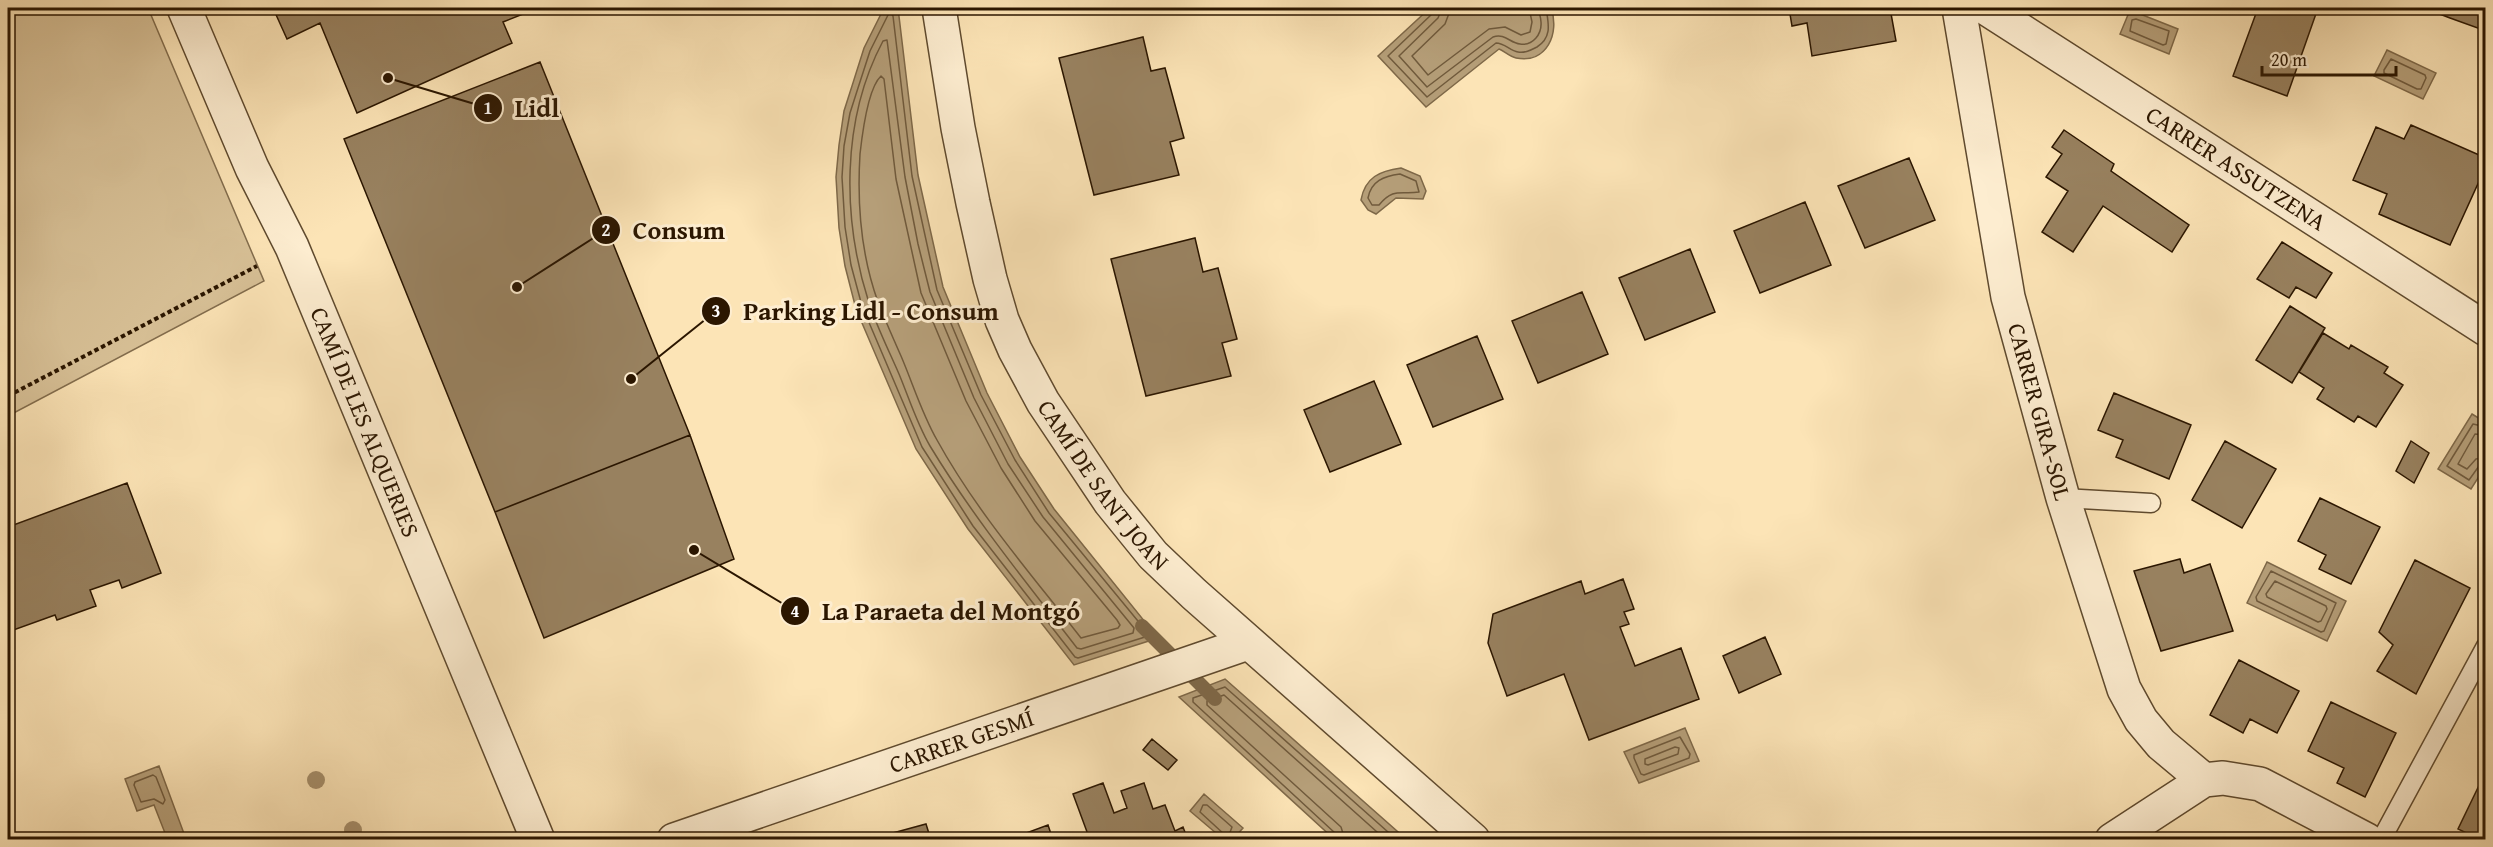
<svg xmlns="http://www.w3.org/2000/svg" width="2493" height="847" font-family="'Gentium Book Plus',serif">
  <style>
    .green { fill: #d8c197; stroke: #826c4c; stroke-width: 1.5 }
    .water { fill: #b59e78; stroke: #7e6848; stroke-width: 1.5 }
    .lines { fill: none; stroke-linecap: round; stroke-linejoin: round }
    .shore { stroke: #705a3c; stroke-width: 1.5 }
    .stream { stroke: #7e6848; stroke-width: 14 }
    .building { fill: #98815f; stroke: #2b1600; stroke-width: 1.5 }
    .lane-casing { stroke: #5f4a2e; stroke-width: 21 }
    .street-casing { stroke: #5f4a2e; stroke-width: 36 }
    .path { stroke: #2b1600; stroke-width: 4; stroke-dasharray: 4.5 3; stroke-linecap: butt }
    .lane { stroke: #fdedd0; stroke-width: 18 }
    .street { stroke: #fdedd0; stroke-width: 33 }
    .tree { fill: #a68f6b }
    .labels { text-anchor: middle; stroke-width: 6; stroke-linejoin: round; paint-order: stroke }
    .street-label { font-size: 24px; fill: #2b1600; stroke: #fdedd0 }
    .leader { fill: none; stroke: #2b1600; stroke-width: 2 }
    .callout-dot { fill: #2b1600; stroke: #fdedd0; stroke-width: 2 }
    .mark-label { font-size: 18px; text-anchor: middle; font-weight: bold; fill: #fff }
    .callout-label { font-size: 26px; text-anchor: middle; font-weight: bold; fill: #2b1600; stroke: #fdedd0; stroke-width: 6; stroke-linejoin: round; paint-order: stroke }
  </style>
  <rect width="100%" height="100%" fill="#fce4b6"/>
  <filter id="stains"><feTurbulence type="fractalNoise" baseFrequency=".00333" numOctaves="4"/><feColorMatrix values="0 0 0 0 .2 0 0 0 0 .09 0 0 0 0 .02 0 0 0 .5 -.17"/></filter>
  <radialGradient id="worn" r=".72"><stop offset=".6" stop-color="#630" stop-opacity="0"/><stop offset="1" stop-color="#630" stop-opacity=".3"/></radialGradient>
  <path class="green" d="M 8,8 L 148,8 L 264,281 L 8,416 Z"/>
  <path class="water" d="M 884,8 L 898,8 L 918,175 L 943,287 L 987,393 L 1020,457 L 1054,509 L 1158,638 L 1074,665 L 968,529 L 916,449 L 856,309 L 845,266 L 839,228 L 836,177 L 839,145 L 844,111 L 852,86 L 864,48 Z
    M 1430,8 L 1551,8 C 1560,33 1547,64 1516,58 C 1510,57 1504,51 1499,49 L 1426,107 L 1378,56 Z
    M 2130,10 L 2178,29 L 2169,54 L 2120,34 Z
    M 2387,50 L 2436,73 L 2423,99 L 2374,76 Z
    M 1401,168 L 1420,176 L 1426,191 L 1423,199 L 1396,198 L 1376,214 L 1368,210 L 1361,200 C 1365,177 1380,171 1401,168 Z
    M 2472,414 L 2485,422 L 2485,467 L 2471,489 L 2438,469 Z
    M 2267,562 L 2346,601 L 2327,641 L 2247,603 Z
    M 1225,679 L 1406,839 L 1334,839 L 1179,697 Z
    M 1685,728 L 1699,761 L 1639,783 L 1624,752 Z
    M 159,766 L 186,839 L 149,839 L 165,833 L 154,805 L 137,811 L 125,779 Z
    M 1204,794 L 1243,828 L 1233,839 L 1223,839 L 1190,811 Z"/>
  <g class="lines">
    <path class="shore" d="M 1434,8 L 1432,14 L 1388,56 L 1427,97 L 1496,43 C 1505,43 1510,51 1518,52 C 1526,53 1531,50 1537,47 C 1553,37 1548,22 1546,8
      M 1442,8 L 1438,18 L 1399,56 L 1427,87 L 1493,37 C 1505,33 1510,43 1520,44 C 1533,46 1542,34 1541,22 C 1541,17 1539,13 1538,8
      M 1451,8 L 1445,24 L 1412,56 L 1428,75 L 1489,29 L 1505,27 L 1521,35 L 1530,32 L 1532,22 L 1529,8
      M 891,13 L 893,16 L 912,176 L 937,290 L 981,395 L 1015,460 L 1049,513 L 1147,632 L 1145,637 L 1078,658 L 1075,657 L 973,526 L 922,447 L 862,306 L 851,265 L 845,227 L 842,177 L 844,146 L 850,113 L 858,88 L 870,51 L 888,15 Z
      M 2136,19 L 2169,31 L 2166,44 L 2163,45 L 2130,31 L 2132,20 Z
      M 887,40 L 905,177 L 918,244 L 930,292 L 974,398 L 1008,464 L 1043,517 L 1134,628 L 1133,633 L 1081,649 L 1077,648 C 1026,582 973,517 930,446 C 917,424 909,398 899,374 C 889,351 877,327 869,303 C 842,219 841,120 883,41 Z
      M 2391,59 L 2425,75 L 2426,78 L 2421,89 L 2417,89 L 2384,73 L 2384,70 Z
      M 881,76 L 884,79 L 896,179 L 921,293 L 966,401 L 1001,468 L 1035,521 L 1117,620 L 1120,625 L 1118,628 L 1081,638 C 1031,574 976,511 937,440 C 922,414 913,384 901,356 C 893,338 885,320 878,302 C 861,255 857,203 860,154 C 862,136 868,88 881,76 Z
      M 1400,174 L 1416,181 L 1419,192 C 1401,195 1394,187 1379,205 L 1372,205 L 1368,198 C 1371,181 1384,176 1400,174 Z
      M 2486,427 L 2473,424 L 2447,466 L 2469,480 L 2479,466 L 2486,464
      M 2486,435 L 2475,434 L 2458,464 L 2467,469 L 2476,459 L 2486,457
      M 2271,571 L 2336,603 L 2324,631 L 2321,632 L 2257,601 L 2256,597 Z
      M 2275,581 L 2326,606 L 2327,609 L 2321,621 L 2318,622 L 2267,597 L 2266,594 Z
      M 1680,737 L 1690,754 L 1689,758 L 1644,775 L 1641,774 L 1634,758 L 1634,755 Z
      M 1675,747 L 1679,748 L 1678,754 L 1648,765 L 1645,764 L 1645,759 Z
      M 153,775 L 156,777 L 165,800 L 163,804 L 154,799 L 141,802 L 134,785 L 135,782 Z
      M 1203,805 L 1207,805 L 1232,827 L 1229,835 L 1225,835 L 1200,812 Z
      M 1337,840 L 1335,833 L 1193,702 L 1193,698 L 1225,687 L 1397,840
      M 1345,840 L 1341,827 L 1207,705 L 1207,701 L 1224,695 L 1386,840"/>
    <path class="stream" d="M 1142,626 L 1215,699"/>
  </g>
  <path class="building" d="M 273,8 L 532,8 L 533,10 L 503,22 L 512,43 L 357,113 L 320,23 L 287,39 Z
    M 1789,8 L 1890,8 L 1896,41 L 1812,56 L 1807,23 L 1792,26 Z
    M 2258,8 L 2318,8 L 2287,96 L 2233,76 Z
    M 2424,8 L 2486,8 L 2486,31 L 2450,18 Z
    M 1143,37 L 1151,71 L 1165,68 L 1184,138 L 1170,142 L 1179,175 L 1094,195 L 1059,58 Z
    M 540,62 L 690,435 L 495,512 L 344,139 Z
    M 2411,125 L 2486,158 L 2486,166 L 2450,245 L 2379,214 L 2387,194 L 2353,180 L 2376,127 L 2404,139 Z
    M 2064,130 L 2114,164 L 2111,171 L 2189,225 L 2172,252 L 2103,206 L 2073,252 L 2042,232 L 2068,191 L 2046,177 L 2062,154 L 2052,147 Z
    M 1909,158 L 1935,220 L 1865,248 L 1838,186 Z
    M 1805,202 L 1831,265 L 1760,293 L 1734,231 Z
    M 1195,238 L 1203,272 L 1218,268 L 1237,339 L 1222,343 L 1231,376 L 1146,396 L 1111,259 Z
    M 2282,242 L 2332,273 L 2316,298 L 2296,287 L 2289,298 L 2257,279 Z
    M 1690,249 L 1715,312 L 1645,340 L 1619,278 Z
    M 1582,292 L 1608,354 L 1538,383 L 1512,321 Z
    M 2290,306 L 2325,328 L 2292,383 L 2256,360 Z
    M 2323,333 L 2349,349 L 2351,345 L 2388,367 L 2384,373 L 2403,385 L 2376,427 L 2358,416 L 2354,422 L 2317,399 L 2324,388 L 2299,372 Z
    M 1477,336 L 1503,399 L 1433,427 L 1407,365 Z
    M 1374,381 L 1401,444 L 1330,472 L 1304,410 Z
    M 2114,393 L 2191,425 L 2169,479 L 2116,457 L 2123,440 L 2098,430 Z
    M 690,435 L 734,559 L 544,638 L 495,512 Z
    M 2225,441 L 2276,469 L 2242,528 L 2192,500 Z
    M 2411,441 L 2429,453 L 2414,483 L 2396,471 Z
    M 127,483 L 161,573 L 122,588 L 119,580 L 90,590 L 96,606 L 57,620 L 55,615 L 8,632 L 8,527 Z
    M 2320,498 L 2380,527 L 2351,584 L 2319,569 L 2326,555 L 2298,541 Z
    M 2180,559 L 2184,573 L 2210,564 L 2233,631 L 2161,651 L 2134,571 Z
    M 2415,560 L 2470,588 L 2416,694 L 2377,671 L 2393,645 L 2379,632 Z
    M 1623,579 L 1634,609 L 1624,612 L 1629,624 L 1620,627 L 1635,666 L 1681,648 L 1699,699 L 1589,740 L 1564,674 L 1507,696 L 1488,643 L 1493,614 L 1581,581 L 1585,594 Z
    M 1765,637 L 1781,674 L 1739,693 L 1723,656 Z
    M 2239,660 L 2299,691 L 2277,733 L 2250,719 L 2243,733 L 2210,715 Z
    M 2331,702 L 2396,733 L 2365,797 L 2337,783 L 2344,768 L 2308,751 Z
    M 1152,739 L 1177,760 L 1168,770 L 1143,750 Z
    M 2486,771 L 2486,840 L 2481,840 L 2458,829 Z
    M 1103,783 L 1114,813 L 1127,808 L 1121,791 L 1144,783 L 1153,809 L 1165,805 L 1175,831 L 1183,827 L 1188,840 L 1090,840 L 1073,794 Z
    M 926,824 L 931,840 L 879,840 L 878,837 Z
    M 1048,825 L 1053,840 L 1007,840 Z"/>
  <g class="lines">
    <defs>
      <path id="lane" d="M 2063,498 L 2151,503
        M 2381,840 L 2486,646"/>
      <g id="street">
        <path id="s1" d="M 184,8 L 252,168 L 292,247 L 538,840"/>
        <path id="s2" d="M 939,8 L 958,128 L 973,203 L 990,279 L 1002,320 L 1015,350 L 1043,402 L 1110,502 L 1153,555 L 1194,594 L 1473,840"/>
        <path id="s3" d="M 1959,8 L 2008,297 L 2063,498 L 2124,689 L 2141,720 L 2161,744 L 2204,780"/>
        <path id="s4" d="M 1986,8 L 2486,329"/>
        <path id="s5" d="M 674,840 L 1248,643"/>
        <path d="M 2112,840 L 2204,780 L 2223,778 L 2260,784 L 2367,840"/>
      </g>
    </defs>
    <use href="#lane" class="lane-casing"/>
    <use href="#street" class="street-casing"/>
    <path class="path" d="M 8,396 L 257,266"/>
    <use href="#lane" class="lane"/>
    <use href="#street" class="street"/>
  </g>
  <g class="tree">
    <circle cx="316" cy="780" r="9"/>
    <circle cx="353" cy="830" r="9"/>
  </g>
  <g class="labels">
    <g class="street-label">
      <text dy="8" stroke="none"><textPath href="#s4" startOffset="297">CARRER ASSUTZENA</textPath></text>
      <text dy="8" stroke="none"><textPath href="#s3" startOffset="412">CARRER GIRA-SOL</textPath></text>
      <text dy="8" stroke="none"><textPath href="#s1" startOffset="452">CAMÍ DE LES ALQUERIES</textPath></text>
      <text dy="8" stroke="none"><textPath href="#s2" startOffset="513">CAMÍ DE SANT JOAN</textPath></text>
      <text dy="8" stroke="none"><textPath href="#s5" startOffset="304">CARRER GESMÍ</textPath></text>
    </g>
  </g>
  <path class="leader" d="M388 78L488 108M517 287L606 230M631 379L716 311M694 550L795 611"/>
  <g class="callout-dot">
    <circle cx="388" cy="78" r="6"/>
    <circle cx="517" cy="287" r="6"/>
    <circle cx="631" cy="379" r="6"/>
    <circle cx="694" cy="550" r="6"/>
    <circle cx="488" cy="108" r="15"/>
    <circle cx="606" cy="230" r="15"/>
    <circle cx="716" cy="311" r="15"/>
    <circle cx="795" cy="611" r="15"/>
  </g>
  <g class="mark-label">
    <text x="488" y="114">1</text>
    <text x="606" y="236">2</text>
    <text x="716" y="317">3</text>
    <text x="795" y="617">4</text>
  </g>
  <g class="callout-label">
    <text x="537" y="117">Lidl</text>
    <text x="679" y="239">Consum</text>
    <text x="871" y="320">Parking Lidl - Consum</text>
    <text x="951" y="620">La Paraeta del Montgó</text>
  </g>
  <rect width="2493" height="847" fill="none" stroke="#fce4b6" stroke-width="30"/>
  <rect x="9" y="9" width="2475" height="829" fill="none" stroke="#2b1600" stroke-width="3"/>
  <rect x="15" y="15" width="2463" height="817" fill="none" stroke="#2b1600" stroke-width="1.5"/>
  <path d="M2262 66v9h134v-9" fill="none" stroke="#2b1600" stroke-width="3"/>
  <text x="2271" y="66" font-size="18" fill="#2b1600" stroke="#fdedd0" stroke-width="4.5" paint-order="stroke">20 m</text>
  <rect width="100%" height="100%" filter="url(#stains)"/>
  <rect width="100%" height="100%" fill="url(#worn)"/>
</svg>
